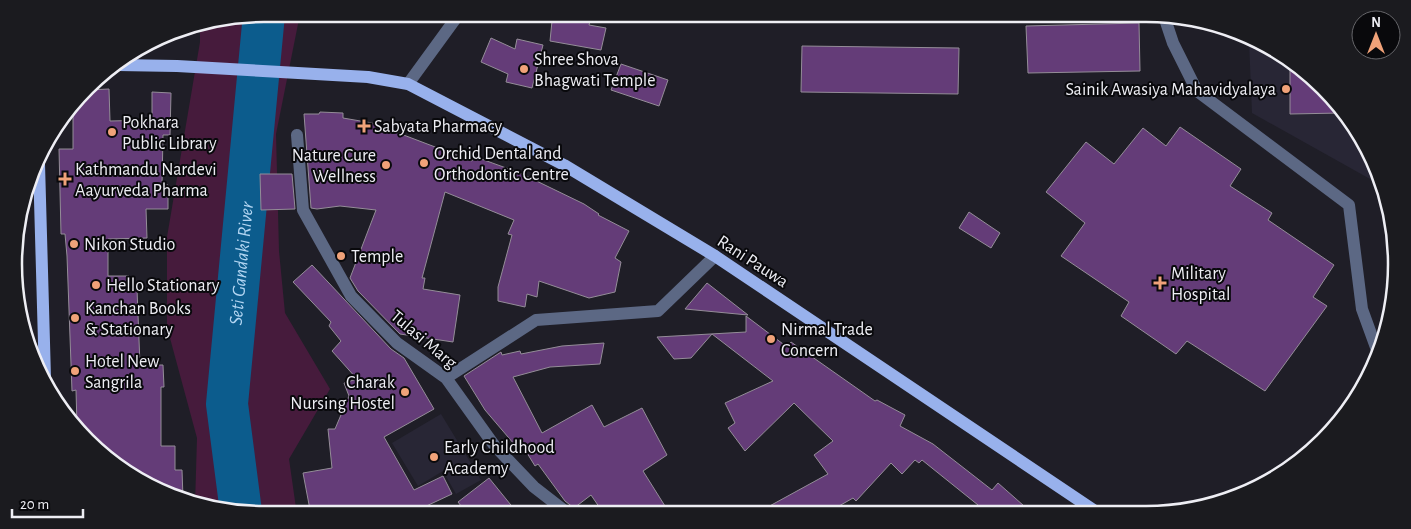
<svg xmlns="http://www.w3.org/2000/svg" width="1411" height="529" font-family="'Alegreya Sans',sans-serif">
  <style>
    .built { fill: #282635 }
    .green { fill: #461b3c }
    .lines { fill: none; stroke-linecap: round; stroke-linejoin: round }
    .river { stroke: #0c5c8d; stroke-width: 42 }
    .building { fill: #643c78; stroke: #948d98 }
    .service { stroke: #5c6884; stroke-width: 12 }
    .minor { stroke: #5c6884; stroke-width: 12 }
    .primary { stroke: #98b1ec; stroke-width: 12 }
    .poi-dot { fill: #f0a279; stroke: #09090c; stroke-width: 2 }
    .labels { text-anchor: middle; stroke-width: 4; stroke-linejoin: round; paint-order: stroke }
    .poi-label { font-size: 18px; fill: #eeeef4; stroke: #09090c; text-anchor: start }
    .street-label { font-size: 18px; fill: #eeeef4; stroke: #09090c }
    .water-label { font-size: 19px; font-style: italic; fill: #b2d5f2; stroke: #09090c }
    .rim { fill: none; stroke: #eeeef4; stroke-width: 2.5 }
  </style>
  <rect width="100%" height="100%" fill="#1f1e27"/>
  <path class="built" d="M 1249,41 L 1299,66 L 1364,139 L 1379,184 L 1252,113 Z
    M 441,414 L 481,480 L 456,494 L 443,471 L 418,486 L 392,443 Z"/>
  <path class="green" d="M 265,14 L 300,14 L 276,134 L 279,251 L 285,313 L 330,389 L 289,459 L 297,515 L 264,515 L 195,505 L 197,438 L 167,327 L 167,237 L 200,42 L 200,24 Z"/>
  <g class="lines">
    <path class="river" id="s1" d="M 241,512 L 227,404 L 264,14"/>
  </g>
  <path class="building" d="M 569,14 L 591,17 L 589,25 L 606,28 L 601,50 L 550,41 L 552,21 Z
    M 1139,23 L 1140,71 L 1028,73 L 1026,26 Z
    M 491,38 L 515,49 L 517,39 L 543,45 L 532,88 L 506,82 L 508,74 L 481,62 Z
    M 802,46 L 959,48 L 958,94 L 801,92 Z
    M 1290,61 L 1299,66 L 1341,113 L 1290,114 Z
    M 621,64 L 668,80 L 659,106 L 611,90 Z
    M 109,89 L 110,121 L 152,120 L 152,92 L 171,93 L 170,135 L 163,135 L 162,185 L 168,185 L 168,209 L 146,209 L 147,238 L 108,239 L 108,276 L 129,276 L 130,289 L 137,289 L 140,365 L 163,365 L 164,387 L 161,387 L 161,446 L 175,446 L 175,470 L 182,470 L 183,498 L 112,464 L 77,426 L 76,390 L 72,391 L 67,256 L 65,234 L 61,234 L 59,149 L 73,149 L 73,108 L 88,90 Z
    M 320,112 L 343,113 L 343,118 L 372,123 L 472,161 L 473,156 L 520,173 L 584,204 L 599,214 L 598,215 L 629,231 L 615,258 L 621,262 L 615,292 L 589,298 L 539,281 L 537,297 L 527,294 L 525,307 L 498,301 L 498,287 L 512,235 L 508,234 L 514,220 L 445,192 L 422,278 L 425,278 L 423,289 L 460,295 L 453,342 L 400,334 L 358,291 L 350,278 L 376,210 L 340,206 L 317,209 L 311,208 L 304,114 L 319,114 Z
    M 1180,127 L 1241,169 L 1230,186 L 1272,213 L 1268,220 L 1334,265 L 1313,297 L 1327,306 L 1265,391 L 1187,341 L 1176,354 L 1121,316 L 1129,302 L 1061,256 L 1085,223 L 1046,192 L 1086,142 L 1114,164 L 1143,128 L 1166,146 Z
    M 260,174 L 292,174 L 295,209 L 261,210 Z
    M 969,212 L 1000,233 L 991,248 L 959,228 Z
    M 312,265 L 391,349 L 404,358 L 434,409 L 384,437 L 414,490 L 443,476 L 452,494 L 407,515 L 311,515 L 303,473 L 332,468 L 328,429 L 335,429 L 349,396 L 344,383 L 357,379 L 332,351 L 341,341 L 329,326 L 331,322 L 293,282 Z
    M 707,283 L 748,315 L 685,309 Z
    M 746,316 L 787,347 L 791,342 L 875,401 L 877,400 L 905,415 L 900,426 L 933,444 L 992,490 L 998,483 L 1032,513 L 971,514 L 978,505 L 922,460 L 919,463 L 915,460 L 902,474 L 891,463 L 856,501 L 853,498 L 825,514 L 755,514 L 828,474 L 814,455 L 833,441 L 794,403 L 745,451 L 728,428 L 735,423 L 725,403 L 773,381 L 712,334 L 691,358 L 674,359 L 657,337 L 746,332 Z
    M 604,343 L 600,364 L 550,367 L 513,377 L 542,433 L 592,405 L 604,427 L 642,408 L 667,455 L 643,471 L 670,514 L 604,514 L 591,495 L 574,508 L 565,501 L 538,464 L 535,466 L 519,440 L 514,444 L 485,410 L 464,376 L 501,352 L 502,355 L 520,351 L 521,354 L 562,346 Z
    M 489,478 L 519,515 L 468,515 L 458,502 Z"/>
  <g class="lines">
    <path class="service" d="M 1164,16 L 1173,43 L 1197,91 L 1349,205 L 1362,309 L 1378,353
      M 408,84 L 459,14"/>
    <path class="minor" d="M 297,135 L 303,210 L 351,296 L 397,343 L 446,378 L 494,445 L 534,487 L 570,515
      M 446,378 L 536,320 L 658,311 L 715,256"/>
    <path class="primary" d="M 118,65 L 177,66 L 368,77 L 408,84 L 564,165 L 715,256 L 1098,513
      M 39,164 L 45,378"/>
  </g>
  <g class="poi-dot">
    <circle cx="524" cy="69" r="5"/>
    <circle cx="1286" cy="89" r="5"/>
    <path d="M361.5 118.5h5v5h5v5h-5v5h-5v-5h-5v-5h5z"/>
    <circle cx="112" cy="132" r="5"/>
    <circle cx="424" cy="163" r="5"/>
    <circle cx="386" cy="165" r="5"/>
    <path d="M62.5 171.5h5v5h5v5h-5v5h-5v-5h-5v-5h5z"/>
    <circle cx="74" cy="244" r="5"/>
    <circle cx="341" cy="256" r="5"/>
    <path d="M1157.5 275.5h5v5h5v5h-5v5h-5v-5h-5v-5h5z"/>
    <circle cx="96" cy="285" r="5"/>
    <circle cx="75" cy="318" r="5"/>
    <circle cx="771" cy="339" r="5"/>
    <circle cx="75" cy="371" r="5"/>
    <circle cx="405" cy="392" r="5"/>
    <circle cx="434" cy="457" r="5"/>
  </g>
  <g class="labels">
    <g class="poi-label">
      <text x="534" y="65">Shree Shova<tspan x="534" dy="21">Bhagwati Temple</tspan></text>
      <text x="1276" y="95" text-anchor="end">Sainik Awasiya Mahavidyalaya</text>
      <text x="122" y="128">Pokhara<tspan x="122" dy="21">Public Library</tspan></text>
      <text x="374" y="132">Sabyata Pharmacy</text>
      <text x="434" y="159">Orchid Dental and<tspan x="434" dy="21">Orthodontic Centre</tspan></text>
      <text x="376" y="161" text-anchor="end">Nature Cure<tspan x="376" dy="21">Wellness</tspan></text>
      <text x="75" y="175">Kathmandu Nardevi<tspan x="75" dy="21">Aayurveda Pharma</tspan></text>
      <text x="84" y="250">Nikon Studio</text>
      <text x="351" y="262">Temple</text>
      <text x="1171" y="279">Military<tspan x="1171" dy="21">Hospital</tspan></text>
      <text x="106" y="291">Hello Stationary</text>
      <text x="85" y="314">Kanchan Books<tspan x="85" dy="21">&amp; Stationary</tspan></text>
      <text x="781" y="335">Nirmal Trade<tspan x="781" dy="21">Concern</tspan></text>
      <text x="85" y="367">Hotel New<tspan x="85" dy="21">Sangrila</tspan></text>
      <text x="395" y="388" text-anchor="end">Charak<tspan x="395" dy="21">Nursing Hostel</tspan></text>
      <text x="444" y="453">Early Childhood<tspan x="444" dy="21">Academy</tspan></text>
    </g>
    <g class="street-label">
      <text transform="translate(753 261) rotate(33)" y="6">Rani Pauwa</text>
      <text transform="translate(424 339) rotate(40)" y="6">Tulasi Marg</text>
    </g>
    <g class="water-label">
      <text dy="7" stroke="none"><textPath href="#s1" startOffset="250">Seti Gandaki River</textPath></text>
    </g>
  </g>
  <path d="M0 0H1411V529H0ZM264 22H1146A242 242 0 0 1 1388 264V264A242 242 0 0 1 1146 506H264A242 242 0 0 1 22 264V264A242 242 0 0 1 264 22Z" fill="#1b1b1f" fill-rule="evenodd"/>
  <path class="rim" d="M264 22H1146A242 242 0 0 1 1388 264V264A242 242 0 0 1 1146 506H264A242 242 0 0 1 22 264V264A242 242 0 0 1 264 22Z"/>
  <g transform="translate(1376 35)"><circle r="24" fill="#09090c" stroke="#656569"/>
  <path d="M0-4L9 19L0 12L-9 19Z" fill="#f0a279"/>
  <text y="-8" font-size="14" font-weight="bold" text-anchor="middle" fill="#eeeef4">N</text>
  </g>
  <path d="M12 509v8h71v-8" fill="none" stroke="#eeeef4" stroke-width="2.5"/>
  <text x="20" y="509" font-size="15" fill="#eeeef4" stroke="#09090c" stroke-width="4" paint-order="stroke">20 m</text>
</svg>
